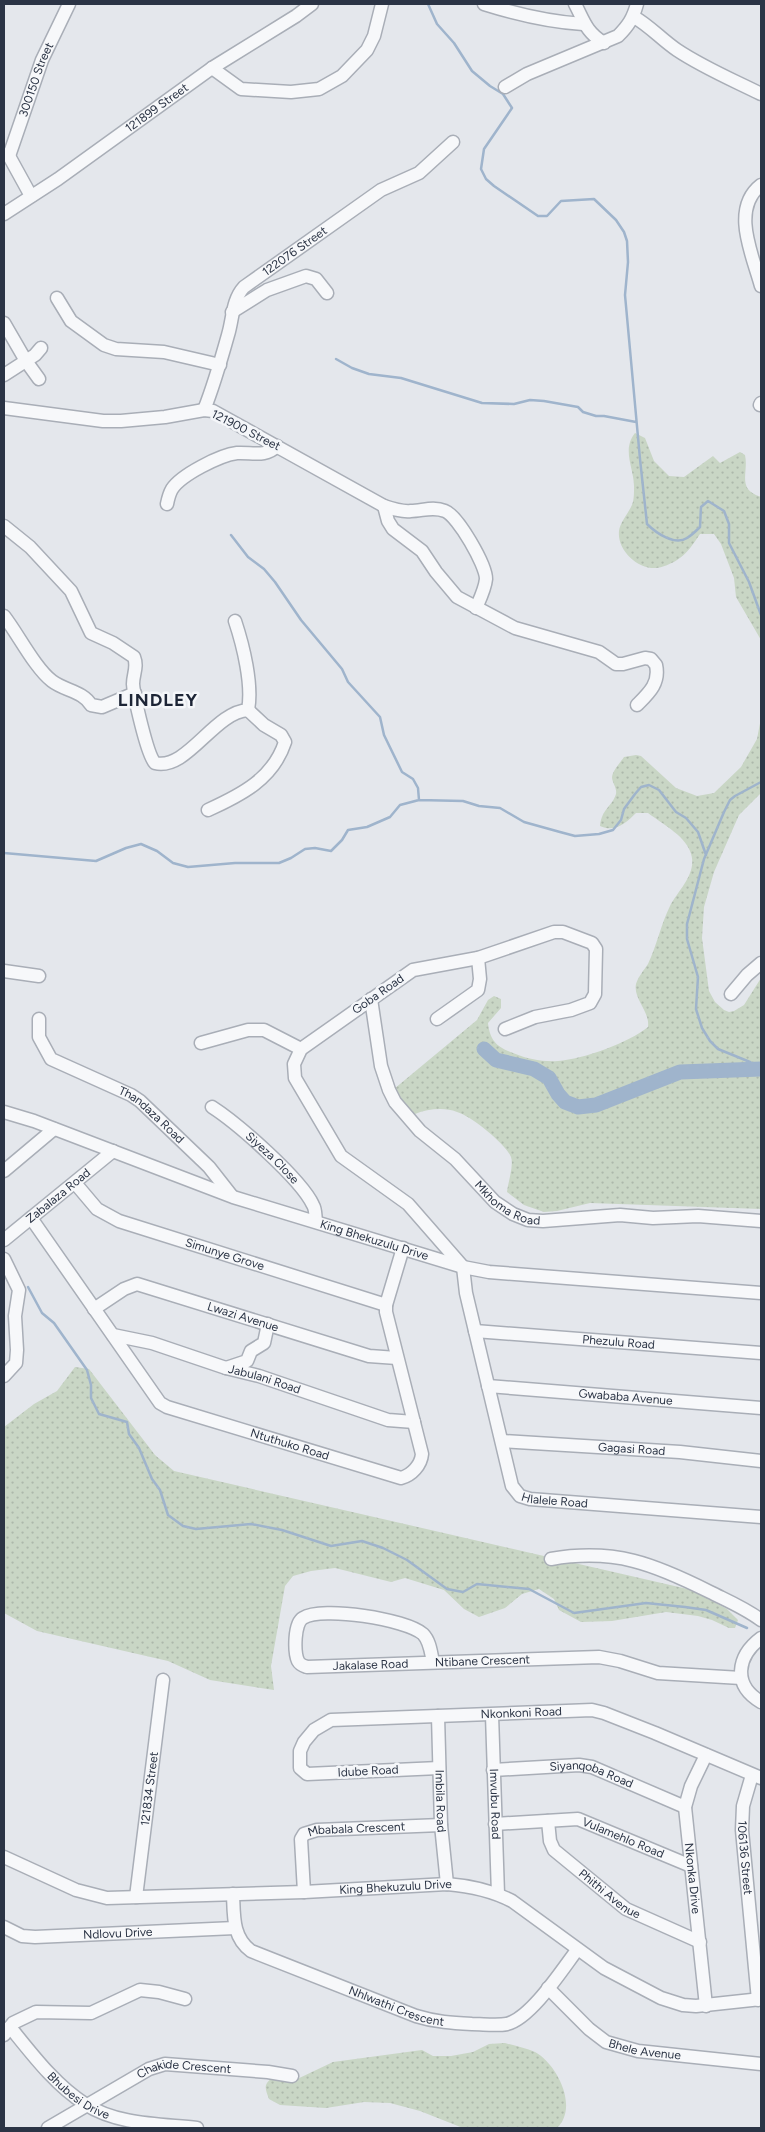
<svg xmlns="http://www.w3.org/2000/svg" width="765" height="2132" font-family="Figtree,sans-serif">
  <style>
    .green { fill: url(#green-dots) }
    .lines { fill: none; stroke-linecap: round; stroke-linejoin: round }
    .stream { stroke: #9fb4cc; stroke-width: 2.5 }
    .river { stroke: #9fb4cc; stroke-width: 15 }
    .minor-casing { stroke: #a9aeb7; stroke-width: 15 }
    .minor { stroke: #f7f8fa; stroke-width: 12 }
    .labels { text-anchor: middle; stroke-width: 5; stroke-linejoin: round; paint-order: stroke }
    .street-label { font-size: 12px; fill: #2b3445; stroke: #f4f6f9 }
    .district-label { font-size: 18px; font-weight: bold; letter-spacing: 1px; fill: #1d2536; stroke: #f4f6f9 }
  </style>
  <defs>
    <pattern id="green-dots" width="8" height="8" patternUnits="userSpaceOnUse" patternTransform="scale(1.25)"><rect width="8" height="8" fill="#c9d6c5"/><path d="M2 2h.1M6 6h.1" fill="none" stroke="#adb8ab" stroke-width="1.8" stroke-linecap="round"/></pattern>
  </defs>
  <rect width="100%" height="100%" fill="#e4e7ec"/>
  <path class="green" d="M 635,433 L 645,438 L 654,461 L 669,476 L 684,477 L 713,456 L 720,463 L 740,452 L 745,455 C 749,473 736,489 761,497 L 761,640 L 736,597 L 734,578 L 721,544 L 714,534 L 700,534 C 694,543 687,554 677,560 C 673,563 661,568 656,568 C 637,569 617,550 619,531 C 620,523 627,515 631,507 C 634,502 634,494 634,489 C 635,469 621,451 635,433 Z
    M 761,718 L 761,793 L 739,815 L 714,872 L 704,907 L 702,938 L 709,991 L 715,1002 L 724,1010 L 729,1012 L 734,1011 L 744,1005 L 761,978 L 761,1209 L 590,1203 L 557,1211 L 544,1212 L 524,1205 L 507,1192 C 508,1182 514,1166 511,1157 C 506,1144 471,1116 457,1112 C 444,1107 428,1109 415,1114 L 408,1112 L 394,1089 L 477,1020 L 488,1000 L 494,996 L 501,999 L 501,1008 L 488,1023 C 490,1041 497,1047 513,1053 C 527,1059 543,1062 558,1061 C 584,1059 628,1043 648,1027 C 650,1011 633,999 636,984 C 638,977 644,970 648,964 C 657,945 661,924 670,906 C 679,889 699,872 690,851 C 684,835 661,823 648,813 L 636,813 C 626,823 615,833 600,826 C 602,808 612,807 616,794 C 617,788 613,784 612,778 C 612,771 620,763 624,757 L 636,755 L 641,756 L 676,788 L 697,796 L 714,793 L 741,767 L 757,739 Z
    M 75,1367 L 89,1369 L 155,1455 L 174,1471 L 692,1590 L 727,1609 L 738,1620 L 735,1628 L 729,1628 L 712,1620 L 698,1616 L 666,1612 L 612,1621 L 581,1622 L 559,1610 L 554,1599 L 539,1589 L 522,1594 L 505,1608 L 479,1617 L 464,1609 L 444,1590 L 405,1578 L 391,1582 L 335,1568 L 311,1571 L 293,1576 L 285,1586 L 271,1666 L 274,1690 L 210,1680 L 168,1661 L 37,1631 L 4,1613 L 4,1427 L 34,1404 L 57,1391 Z
    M 505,2043 C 515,2046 526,2048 535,2052 C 557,2064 579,2107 557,2128 L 463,2128 L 420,2111 L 390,2103 L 364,2102 L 326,2108 L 280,2105 L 269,2099 C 265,2088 263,2085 273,2077 L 293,2081 L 333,2062 L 422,2050 L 433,2056 L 451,2056 L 473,2052 L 489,2044 Z"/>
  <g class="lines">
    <path class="stream" d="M 428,4 L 437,24 L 454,43 L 472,71 L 490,86 L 503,94 L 512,108 L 484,149 L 481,169 L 486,179 L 494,186 L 538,216 L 547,216 L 561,201 L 594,199 L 616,220 L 624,232 L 627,241 L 628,262 L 625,295 L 640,459 L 647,524 C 656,533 675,546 687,538 C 692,535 696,531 700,527 L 701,507 L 708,501 L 724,511 L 729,524 L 729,543 L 749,582 L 761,615
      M 336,359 L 352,368 L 369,374 L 401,378 L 482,403 L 514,404 L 530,400 L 544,401 L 578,407 L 583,412 L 596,416 L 604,416 L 636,422
      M 231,535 L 248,557 L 264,569 L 275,582 L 301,620 L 342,669 L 348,682 L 380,717 L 384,735 L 402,772 L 413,779 L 418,788 L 419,800
      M 4,853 L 96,861 L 126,848 L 141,844 L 157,851 L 173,863 L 188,867 L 235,863 L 279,863 L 291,858 L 305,849 L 315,848 L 331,851 L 342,840 L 348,830 L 367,827 L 390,817 L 400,805 L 419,800 L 463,801 L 479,806 L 500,808 L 524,822 L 560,832 L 575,836 L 599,834 L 613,830 L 621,820 L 624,809 L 635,794 L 641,787 L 649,785 L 659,790 L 676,812 L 686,818 L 698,832 L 706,855
      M 760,1070 L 750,1062 L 718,1049 L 710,1041 L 702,1028 L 696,1009 L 698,977 L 687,939 L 687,924 L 704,859 L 724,812 L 730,800 L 735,796 L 761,782
      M 28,1287 L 42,1313 L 54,1323 L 87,1370 L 91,1385 L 91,1398 L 99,1414 L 127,1422 L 129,1434 L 139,1448 L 152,1479 L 160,1490 L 168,1515 L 183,1526 L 196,1529 L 251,1524 L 282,1530 L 331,1546 L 362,1541 L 383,1548 L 407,1560 L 447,1589 L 463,1592 L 477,1584 L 529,1589 L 574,1613 L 646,1603 L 685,1607 L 706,1610 L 747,1628"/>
    <path class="river" d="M 484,1049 L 496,1060 L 534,1069 L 549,1078 L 558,1094 L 565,1102 L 578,1107 L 596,1105 L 680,1072 L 761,1069"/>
    <defs>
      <g id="minor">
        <path d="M 484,4 C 516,14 551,22 583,24"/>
        <path d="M 575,4 C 584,21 586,32 604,43"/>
        <path d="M 634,17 C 650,26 662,40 677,50 C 704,68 733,80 761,94"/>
        <path d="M 212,68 L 241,89 L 291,92 L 319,89 L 342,76 L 367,50 L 374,36 L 382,4"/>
        <path d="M 505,87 L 527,74 L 618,36 C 629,25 633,18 637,4"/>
        <path d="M 4,154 L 9,156 L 31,196"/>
        <path id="s1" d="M 9,156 L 42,60 L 69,4"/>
        <path d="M 761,185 C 730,209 753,256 761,286"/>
        <path id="s2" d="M 4,214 L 58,179 L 212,68 L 296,16 L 312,4"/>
        <path d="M 57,298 L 71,321 L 104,345 L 116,349 L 164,352 L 220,365"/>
        <path d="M 232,312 L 267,290 L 306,276 L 316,279 L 327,293"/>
        <path d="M 4,323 L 26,361 L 39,379"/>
        <path d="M 4,375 L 35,355 L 41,348"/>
        <path d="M 760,405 L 761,403"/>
        <path d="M 4,408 L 103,421 L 121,421 L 165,417 L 204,410 L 213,411 L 384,506 C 393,509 402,512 411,511 C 422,511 433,506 445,511 C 458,516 486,565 486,579 C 485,589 480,599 476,608"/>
        <path id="s3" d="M 204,410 C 214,385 221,360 228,335 C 233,319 232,300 244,287 L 381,190 L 419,173 L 453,142"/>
        <path d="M 167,504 C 168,499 169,494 172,489 C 181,475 220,455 237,453 C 252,452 265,458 277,446"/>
        <path d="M 384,506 L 388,521 L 393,529 L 422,551 L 436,572 L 457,597 L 515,628 L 599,652 L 616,664 L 623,664 L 645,658 L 651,659 L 656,665 C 660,683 649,693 637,705"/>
        <path d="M 4,526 L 30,547 L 71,591 L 91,633 L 113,643 L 134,657 C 138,667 133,674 133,684 C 134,696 147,755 155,763 C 187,771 214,712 248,710 C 253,685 243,645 235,621"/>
        <path d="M 4,616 C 18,634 35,668 52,681 C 65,691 83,691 91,705 L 102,707 L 135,693"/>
        <path d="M 208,810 C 241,795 273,779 285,742 L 281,735 L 264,725 L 248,710"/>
        <path d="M 4,971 L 39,976"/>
        <path d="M 731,994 L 747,975 L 761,963"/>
        <path id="s4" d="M 371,999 L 381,1066 L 389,1090 L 395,1102 L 420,1131 L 455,1159 L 495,1202 L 513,1214 L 528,1220 L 543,1221 L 620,1215 L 653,1218 L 698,1216 L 761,1221"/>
        <path id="s5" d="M 39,1019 L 39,1037 L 51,1059 L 131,1095 L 140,1101 L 209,1167 L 231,1195"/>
        <path d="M 437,1019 L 478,990 L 480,979 L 478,958"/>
        <path id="s6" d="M 505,1029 L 535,1017 L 571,1010 L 590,1003 L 595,994 L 596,949 L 592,943 L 563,932 L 554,932 L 478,958 L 413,970 L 301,1049 L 294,1064 L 295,1078 L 341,1156 L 408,1204 L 463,1267 L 466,1293 L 512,1486 L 520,1496 L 530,1499 L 761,1517"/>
        <path d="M 201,1043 L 248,1030 L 264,1030 L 301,1049"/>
        <path id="s7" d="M 212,1107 C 237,1123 301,1179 313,1205 C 316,1210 315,1216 316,1221"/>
        <path id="s8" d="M 4,1112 L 34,1121 L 233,1197 L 463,1267 L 489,1272 L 761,1293"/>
        <path d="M 4,1171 L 54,1129"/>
        <path id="s9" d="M 75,1183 L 97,1209 L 119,1221 L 386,1305"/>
        <path id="s10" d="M 31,1218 L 160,1403 L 167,1407 L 401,1478 C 412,1475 421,1465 422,1454 L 386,1312 L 386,1305 L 403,1248"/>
        <path id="s11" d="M 4,1240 L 113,1151"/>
        <path d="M 4,1259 L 19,1290 L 15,1316 L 17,1350 L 16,1363 L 4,1376"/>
        <path id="s12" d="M 94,1309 L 124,1289 L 137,1284 L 369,1356 L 397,1358"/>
        <path id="s13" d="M 475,1331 L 761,1353"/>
        <path id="s14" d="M 113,1335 L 152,1343 L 226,1368 L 259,1376 L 388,1420 L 414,1422"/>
        <path d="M 226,1368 L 247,1361 L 251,1351 L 264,1343 L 268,1324"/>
        <path id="s15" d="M 488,1386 L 761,1408"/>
        <path id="s16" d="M 502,1441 L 680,1452 L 761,1461"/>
        <path d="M 551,1559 C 615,1548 654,1564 710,1592 C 728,1601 745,1608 761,1620"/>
        <path d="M 761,1638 C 737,1656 732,1685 761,1702"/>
        <path id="s17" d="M 433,1662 C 431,1653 430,1641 423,1634 C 406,1619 322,1606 303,1618 C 294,1623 294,1652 298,1661 C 300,1665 304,1666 307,1667 L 599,1657 L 620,1661 L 658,1673 L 741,1678"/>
        <path id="s18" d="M 492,1715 L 498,1894"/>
        <path id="s19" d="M 438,1716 L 441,1825 L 447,1884"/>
        <path id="s20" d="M 706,1755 L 691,1786 L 685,1807 L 706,2006"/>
        <path id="s21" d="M 439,1768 L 307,1774 L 300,1768 L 300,1751 L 304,1742 L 314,1730 L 331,1720 L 592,1710 L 604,1713 L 655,1733 L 761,1778"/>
        <path id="s22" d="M 493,1770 L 579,1765 L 592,1767 L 685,1807"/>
        <path id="s23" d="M 752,1775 L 743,1806 L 742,1830 L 758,2000"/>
        <path id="s24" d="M 548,1821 L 550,1841 L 554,1850 L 626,1909 L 700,1942"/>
        <path id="s25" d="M 495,1824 L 578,1819 L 691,1866"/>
        <path id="s26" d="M 4,1857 L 76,1890 L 107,1898 L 304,1892 L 447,1884 C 471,1886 491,1890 512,1901 L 604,1968 L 661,1998 L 683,2005 L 696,2006 L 761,1999"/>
        <path id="s27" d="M 304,1892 L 301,1839 L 304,1834 L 317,1830 L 441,1825"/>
        <path id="s28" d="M 233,1894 C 234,1915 232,1937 251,1951 L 416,2016 C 435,2022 453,2023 472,2024 C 483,2024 496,2026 507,2024 C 531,2018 562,1970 577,1950"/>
        <path id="s29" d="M 136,1897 L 163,1680"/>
        <path id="s30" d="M 4,1927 L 22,1936 L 35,1937 L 235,1928"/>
        <path id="s31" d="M 548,1988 L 589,2029 L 606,2042 L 638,2051 L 761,2064"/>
        <path id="s32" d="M 10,2027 C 32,2054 55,2085 85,2104 C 117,2125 161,2124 197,2128"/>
        <path d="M 4,2035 L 13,2023 L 36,2012 L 91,2013 L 140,1990 L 159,1992 L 185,1999"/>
        <path id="s33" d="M 48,2128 L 149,2069 L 165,2064 L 268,2072 L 292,2076"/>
      </g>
    </defs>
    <use href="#minor" class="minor-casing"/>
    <use href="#minor" class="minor"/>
  </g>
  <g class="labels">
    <g class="street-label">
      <text dy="4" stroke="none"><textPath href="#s1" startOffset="81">300150 Street</textPath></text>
      <text dy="4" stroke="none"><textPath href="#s2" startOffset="186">121899 Street</textPath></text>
      <text dy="4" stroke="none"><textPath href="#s3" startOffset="192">122076 Street</textPath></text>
      <text transform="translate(246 430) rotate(27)" y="4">121900 Street</text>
      <text transform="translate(378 994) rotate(-35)" y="4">Goba Road</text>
      <text dy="4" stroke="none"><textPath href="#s5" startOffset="159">Thandaza Road</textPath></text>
      <text dy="4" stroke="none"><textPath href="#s7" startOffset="79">Siyeza Close</textPath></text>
      <text dy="4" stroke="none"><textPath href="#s11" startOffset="70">Zabalaza Road</textPath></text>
      <text dy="4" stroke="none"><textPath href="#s4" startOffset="260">Mkhoma Road</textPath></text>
      <text dy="4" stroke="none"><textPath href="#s8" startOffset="392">King Bhekuzulu Drive</textPath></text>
      <text dy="4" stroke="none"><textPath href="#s9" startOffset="170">Simunye Grove</textPath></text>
      <text dy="4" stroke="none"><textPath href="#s12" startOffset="161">Lwazi Avenue</textPath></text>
      <text dy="4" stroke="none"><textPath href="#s13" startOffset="144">Phezulu Road</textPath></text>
      <text dy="4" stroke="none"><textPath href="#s14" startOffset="158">Jabulani Road</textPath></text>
      <text dy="4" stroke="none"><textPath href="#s15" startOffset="138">Gwababa Avenue</textPath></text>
      <text dy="4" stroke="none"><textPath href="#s10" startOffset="362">Ntuthuko Road</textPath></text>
      <text dy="4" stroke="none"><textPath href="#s16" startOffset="130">Gagasi Road</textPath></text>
      <text dy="4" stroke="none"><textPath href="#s6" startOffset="1035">Hlalele Road</textPath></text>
      <text dy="4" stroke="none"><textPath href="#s17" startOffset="386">Ntibane Crescent</textPath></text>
      <text dy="4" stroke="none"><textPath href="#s17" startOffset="274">Jakalase Road</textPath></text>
      <text dy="4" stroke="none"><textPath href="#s21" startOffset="394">Nkonkoni Road</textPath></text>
      <text transform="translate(368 1771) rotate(-3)" y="4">Idube Road</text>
      <text dy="4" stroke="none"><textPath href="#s22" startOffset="100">Siyanqoba Road</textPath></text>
      <text dy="4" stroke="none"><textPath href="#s29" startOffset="109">121834 Street</textPath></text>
      <text dy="4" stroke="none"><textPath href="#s19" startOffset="85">Imbila Road</textPath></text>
      <text dy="4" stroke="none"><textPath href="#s18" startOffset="89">Imvubu Road</textPath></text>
      <text dy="4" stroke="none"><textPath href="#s27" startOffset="112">Mbabala Crescent</textPath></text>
      <text dy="4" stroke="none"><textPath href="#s25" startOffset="132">Vulamehlo Road</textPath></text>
      <text dy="4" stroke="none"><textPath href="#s23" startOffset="84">106136 Street</textPath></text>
      <text dy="4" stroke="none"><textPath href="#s20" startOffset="128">Nkonka Drive</textPath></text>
      <text dy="4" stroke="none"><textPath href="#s26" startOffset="400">King Bhekuzulu Drive</textPath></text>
      <text dy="4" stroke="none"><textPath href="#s24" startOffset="101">Phithi Avenue</textPath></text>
      <text dy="4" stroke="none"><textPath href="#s30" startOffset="116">Ndlovu Drive</textPath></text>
      <text dy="4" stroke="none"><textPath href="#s28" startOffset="218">Nhlwathi Crescent</textPath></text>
      <text dy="4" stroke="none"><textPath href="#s31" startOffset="119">Bhele Avenue</textPath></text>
      <text dy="4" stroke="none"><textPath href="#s33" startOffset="152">Chakide Crescent</textPath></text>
      <text dy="4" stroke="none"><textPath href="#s32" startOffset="98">Bhubesi Drive</textPath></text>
    </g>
    <g class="district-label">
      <text x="158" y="706">LINDLEY</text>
    </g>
  </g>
  <rect width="765" height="2132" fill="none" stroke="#2b3445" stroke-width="10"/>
</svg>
